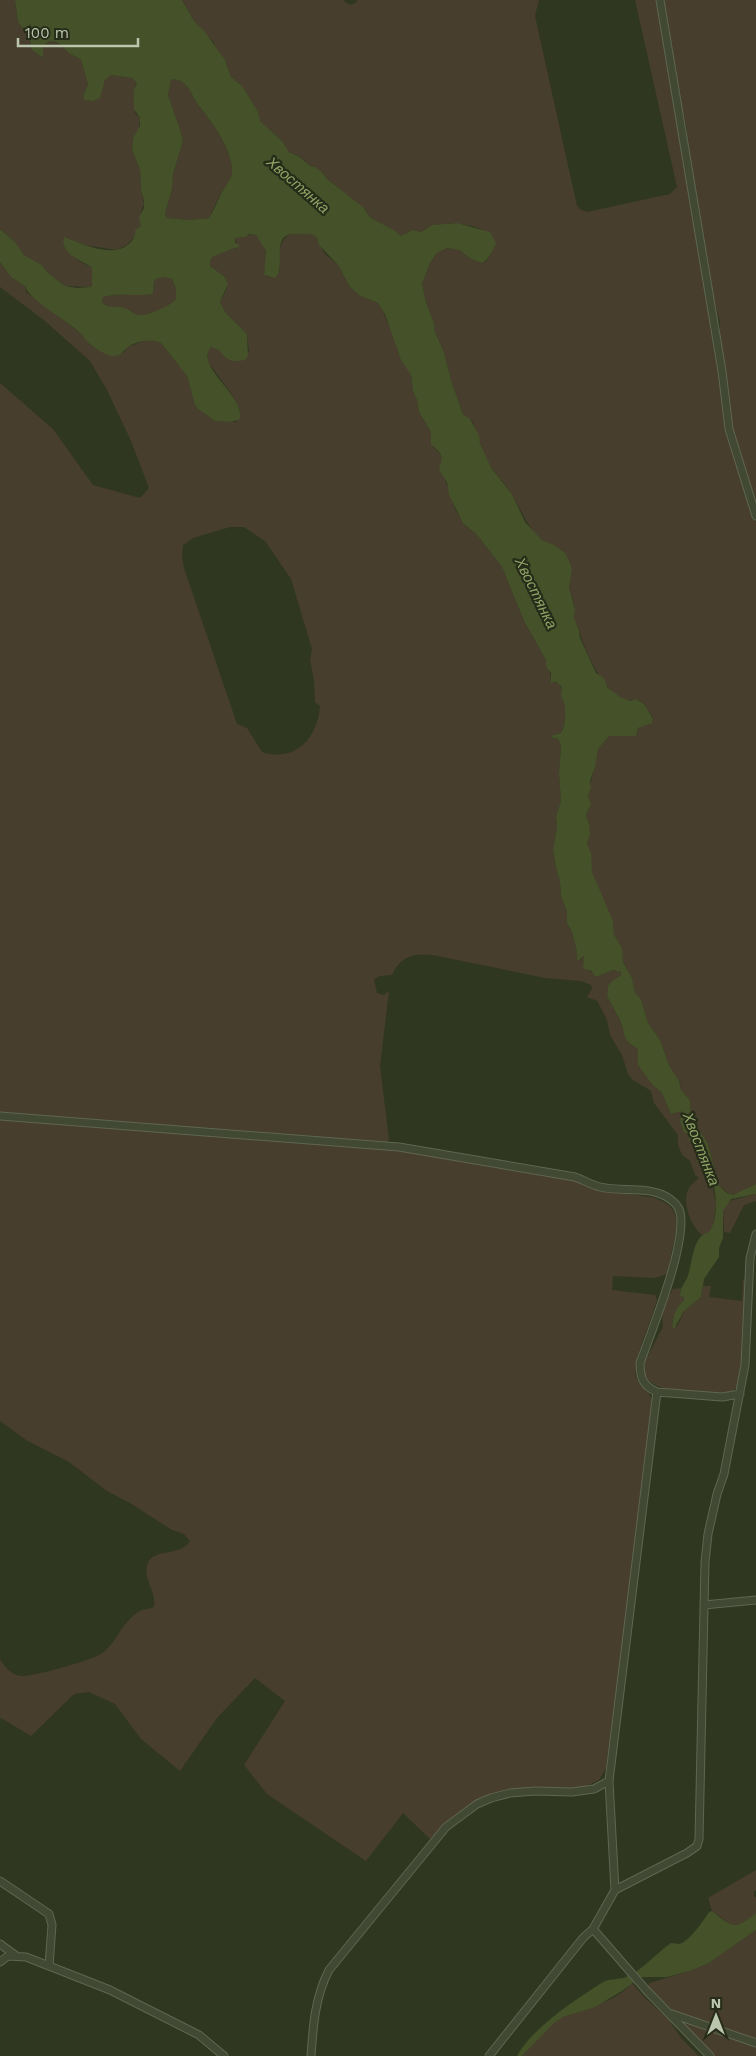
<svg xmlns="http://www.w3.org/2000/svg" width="756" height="2056" font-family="'Work Sans',sans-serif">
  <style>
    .green { fill: #473e2d; fill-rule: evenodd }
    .water { fill: #445129; fill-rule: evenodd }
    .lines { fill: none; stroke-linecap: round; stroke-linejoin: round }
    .minor-casing { stroke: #5f6651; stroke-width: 9 }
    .minor { stroke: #414834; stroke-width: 7 }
    .labels { text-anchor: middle; stroke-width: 4.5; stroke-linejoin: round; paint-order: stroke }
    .water-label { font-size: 15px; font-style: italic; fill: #90a466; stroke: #262c19 }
  </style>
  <rect width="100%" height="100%" fill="#303720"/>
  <path class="green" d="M 0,0 L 15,0 L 18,22 L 30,39 L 32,50 L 43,58 L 43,49 L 45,44 C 57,38 62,47 70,53 C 74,56 78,57 81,60 L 88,84 L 83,96 L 84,100 L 93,101 L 105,80 L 111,75 L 132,78 L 137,83 L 135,86 L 135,113 L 140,118 L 139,129 L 133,138 L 132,150 L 140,170 L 141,190 L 144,204 L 141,212 L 141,226 L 134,237 L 127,245 L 116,250 L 85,245 L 70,239 L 64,247 L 79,261 L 92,268 L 93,282 L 90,287 L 65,286 L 47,272 L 42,265 L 23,255 L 15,242 L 0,229 Z
    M 182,0 L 343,0 L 350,5 L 357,2 L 357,0 L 539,0 L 535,16 L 577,206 L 581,210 L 587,212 L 670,194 L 677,187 L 635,0 L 658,0 L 727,429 L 756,523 L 756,1184 L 742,1192 L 731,1195 L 719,1186 L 708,1144 L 691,1116 L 690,1100 L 681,1090 L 680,1083 L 669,1065 L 660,1040 L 648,1023 L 641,999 L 635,993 L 632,978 L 622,960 L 622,951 L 614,935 L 613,923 L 591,870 L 591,854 L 587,843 L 589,824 L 586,815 C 590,807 593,804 588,796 L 598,749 L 609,736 L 637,734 L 638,728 L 653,721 L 653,718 L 645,705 L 636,699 C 610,709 583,649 579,629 C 578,625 575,623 574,619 C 574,615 575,611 575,608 C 574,600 570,593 569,586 C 569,576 574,570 569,560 C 561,545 544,545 534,532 C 523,518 518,502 507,487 C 503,481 497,476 493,470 C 488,462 482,450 479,442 C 477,435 476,428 472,421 C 469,418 466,417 463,414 L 451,380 L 444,352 L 435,332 L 434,323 L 426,302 L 422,284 L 430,263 L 437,253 L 447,248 L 459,250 L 471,259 L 482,263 L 486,262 L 494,247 L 481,229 L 473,226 L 453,223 L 428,227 L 421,232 L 412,230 L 401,236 L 394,230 L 371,218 L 366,210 L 327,179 L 322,172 L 315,167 L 310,166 L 301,157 L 289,152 L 279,138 L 259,121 L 258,112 L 241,85 L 231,77 L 225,60 L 215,48 L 214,43 L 194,21 Z
    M 662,0 L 756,0 L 756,506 L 732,433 L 720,346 L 720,322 L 709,280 L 686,141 L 687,129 L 678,93 Z
    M 174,79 C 190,82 191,96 199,106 C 212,122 234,152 232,174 C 231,178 229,180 227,184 C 219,195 215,206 209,218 L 189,220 L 167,218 L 165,214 L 172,189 L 173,174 L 183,141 L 180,129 L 168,95 L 171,80 Z
    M 293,233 L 309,233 L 315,235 L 324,253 L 338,265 L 350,287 L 360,296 L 378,303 L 381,307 L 411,375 L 413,391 L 417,400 L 419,412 L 431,432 L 433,447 L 442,455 L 444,476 L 455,509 L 465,525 L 477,535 L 502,567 L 524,621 L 546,660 C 548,668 551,673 551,683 L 558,683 C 567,690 567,723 561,733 L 553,735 L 552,739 L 558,739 L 561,745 L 559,774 L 561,801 L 556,816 L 557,827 L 553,850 L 556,868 L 560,882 L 561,896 L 567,912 L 567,923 L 572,932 L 577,952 L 577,960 L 579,961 L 584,956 L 585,959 L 583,964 L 592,973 L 598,976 L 613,970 L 621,972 L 621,975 L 609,985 L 607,996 L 621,1022 L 625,1038 L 630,1044 L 638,1049 L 638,1065 L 662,1093 L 671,1114 L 682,1110 L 682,1129 L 689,1135 L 690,1140 L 701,1149 L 697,1162 L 711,1177 L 716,1205 L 713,1226 L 709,1232 L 702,1235 C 691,1226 682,1204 688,1190 C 690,1185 695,1182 699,1178 L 695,1175 L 690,1161 L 682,1155 L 678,1145 L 678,1135 L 654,1103 L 651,1091 L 633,1080 L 628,1074 L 622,1055 L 610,1035 L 607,1020 L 601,1008 L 597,1001 L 587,997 L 592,989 L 591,985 L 581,981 L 545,978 L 433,955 C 414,953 401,956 392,975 L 380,976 L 374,979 L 377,993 L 384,995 L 389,991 L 380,1066 L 389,1140 L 386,1144 L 400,1149 L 575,1180 L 598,1189 L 655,1198 L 668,1204 L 675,1213 L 677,1227 L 667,1274 L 655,1278 L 613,1276 L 612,1290 L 655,1295 L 657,1300 C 653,1318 632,1360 636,1376 C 638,1387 650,1390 653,1402 L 606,1768 L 599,1780 L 584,1787 L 570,1789 L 524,1788 L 475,1802 L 457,1814 L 430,1839 L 403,1813 L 366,1861 L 267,1794 L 244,1765 L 285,1701 L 255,1678 L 217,1718 L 180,1771 L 141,1739 L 115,1704 L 89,1692 L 74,1694 L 31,1736 L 1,1718 L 0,1719 L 0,1659 C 4,1667 11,1674 20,1676 C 28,1678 93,1660 101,1654 C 117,1643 122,1621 140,1611 C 144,1609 149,1609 154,1607 C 157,1591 140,1576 149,1561 C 156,1549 181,1556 190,1541 L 184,1534 L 172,1530 L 130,1503 L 107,1491 L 69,1462 L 26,1440 L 0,1421 L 0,383 L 53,429 L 93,485 L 140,498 L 149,488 L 131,441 L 107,390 L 90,361 L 45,321 L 0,287 L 0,262 L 11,277 L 25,286 L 26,292 L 31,296 L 78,331 L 92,346 L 107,354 L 112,356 L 124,352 L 128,347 L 146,340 L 156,340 L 161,343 L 187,376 L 195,405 L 198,409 L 215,421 L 236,422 L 240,411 L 233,396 L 208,362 L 208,350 L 211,347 L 216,348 L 231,361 L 249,352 L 247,334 L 226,313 L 220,302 L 227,288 L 224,276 L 210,266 L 211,258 C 215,255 233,248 237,248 L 235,238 L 254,234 C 268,245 267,257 264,273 L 266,276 L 270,277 L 280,270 C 278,257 278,238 293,233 ZM 230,527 L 244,527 L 265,541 L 291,579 L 312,649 L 310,660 L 314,680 L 315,702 L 320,706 C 318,737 296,763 262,752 L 247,728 L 237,724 L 184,568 L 182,556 L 183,545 L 193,538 Z
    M 163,277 L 172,279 L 176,289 L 176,299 C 170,308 150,316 139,315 C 133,314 130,310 125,309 C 116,307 108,309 102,302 L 103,297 C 120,292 136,297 153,294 L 154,280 Z
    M 756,1194 L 756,1201 L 744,1205 L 730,1233 L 724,1232 L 723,1210 L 729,1201 Z
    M 747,1279 L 747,1321 L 740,1383 C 737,1387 734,1391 729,1393 C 721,1395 710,1392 702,1392 C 684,1391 638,1392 644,1363 L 663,1327 L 662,1308 L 673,1289 L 681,1288 L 680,1293 L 684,1297 L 684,1301 L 677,1308 L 672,1322 L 677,1327 L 684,1311 L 701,1297 L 703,1286 L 711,1286 L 709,1297 L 742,1301 L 743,1280 Z
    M 756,1870 L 756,1890 L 754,1892 L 754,1896 L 756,1898 L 756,1913 L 747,1921 L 740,1925 L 730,1924 L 712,1911 L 708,1898 Z
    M 756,1930 L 756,2043 L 669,2012 L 648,1987 L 649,1983 L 690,1971 L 709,1963 Z
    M 632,1983 L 645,1998 L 668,2019 L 682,2039 L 699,2056 L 522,2056 C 532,2046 546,2027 557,2020 C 581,2006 613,2006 632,1983 Z
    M 675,2018 L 756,2046 L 756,2056 L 709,2056 Z"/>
  <path class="water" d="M 15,0 L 182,0 L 194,21 L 205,32 L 225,60 L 231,77 L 241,85 L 246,92 L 258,112 L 260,121 L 282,141 L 289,152 L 300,157 L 310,166 L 315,167 L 322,172 L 327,179 L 363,207 L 371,218 L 394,230 L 401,236 L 412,230 L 421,232 L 432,225 L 457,223 L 490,232 L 496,243 C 493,250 489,260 482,263 L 471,259 L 459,250 L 447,248 L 437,253 L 430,263 L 422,284 L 426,302 L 434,323 L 435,332 L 444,352 L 451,380 L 463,414 L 470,419 L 479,435 L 480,444 L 492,469 L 512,494 L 525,522 L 542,540 L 554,545 L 565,553 L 569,560 L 572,569 L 569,587 L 575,609 L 574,618 L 579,630 L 580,638 L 596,673 L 604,678 L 607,687 L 620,697 L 630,701 L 636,699 L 645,705 L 653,719 L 652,723 L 638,728 L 636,736 L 609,736 L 598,749 L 595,767 L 590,781 L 591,788 L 588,795 L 591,804 L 586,815 L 589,824 L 590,835 L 587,843 L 591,853 L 592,872 L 613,921 L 614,935 L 622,948 L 623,962 L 632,978 L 635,993 L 641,999 L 648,1023 L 660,1040 L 669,1065 L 679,1081 L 681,1090 L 690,1100 L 691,1116 L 708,1144 L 719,1186 L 727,1193 L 733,1195 L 756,1184 L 756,1194 L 731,1199 L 723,1211 L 723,1238 L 719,1248 L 719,1257 L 704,1279 L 701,1297 L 684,1311 L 674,1329 L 673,1329 C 671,1320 676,1305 684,1301 L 684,1297 L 680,1296 C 680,1288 684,1284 687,1278 C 693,1264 692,1235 709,1232 C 719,1220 717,1188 710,1175 C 707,1169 698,1167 697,1160 C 696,1156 699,1153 700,1149 C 698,1146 694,1145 691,1142 C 687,1138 690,1134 683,1131 L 680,1120 L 682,1111 L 671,1114 L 662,1093 L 652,1084 L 638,1065 L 638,1049 L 630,1044 L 625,1038 L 621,1022 L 607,996 L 608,986 L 611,982 L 621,975 L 621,972 L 613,970 L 596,977 L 590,970 L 583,969 L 584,956 L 578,961 L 577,960 L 577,952 L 572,932 L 567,923 L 567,912 L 561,896 L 560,882 L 556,868 L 553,850 L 557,827 L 556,816 L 561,801 L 559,774 L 561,745 L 558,739 L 551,738 L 553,735 L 561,733 C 566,725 567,703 561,696 L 562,687 L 556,682 L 551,683 L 551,673 L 546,667 L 546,660 L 524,621 L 502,567 L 477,535 L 463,523 L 449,495 L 447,482 L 439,470 C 443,453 444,457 431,444 L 431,432 L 419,412 L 417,400 L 413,391 L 411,375 L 401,360 L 385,314 L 378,303 L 360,296 L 350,287 L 338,265 L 319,245 L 317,238 C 311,232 307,234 299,234 C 267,231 288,266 275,278 L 264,275 L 266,251 L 256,235 L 250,234 L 245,237 L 235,238 L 235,243 L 239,245 L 239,247 C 235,248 215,255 211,258 L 210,266 L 224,276 L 228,284 L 220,302 L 226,313 L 247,334 L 248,356 L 245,360 C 220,365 228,351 211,347 C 194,367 245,395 240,419 L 231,422 L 215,421 L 198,409 L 195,405 L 187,376 L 161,343 C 152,338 137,341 128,347 C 123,351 120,357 112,356 C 106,355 96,349 91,345 C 86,341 82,335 78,331 C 66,320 29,300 25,286 L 11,277 L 0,262 L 0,229 L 15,242 L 24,255 L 42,265 L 47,272 L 65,286 L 77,288 L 90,287 L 92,285 L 92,268 C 82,260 59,254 64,237 C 82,243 111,259 129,244 C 133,240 136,236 135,230 L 141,226 L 139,217 L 144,208 L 144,201 L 141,190 L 140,170 L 132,150 L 133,138 L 140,126 L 140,118 L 134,109 L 134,90 L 137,83 L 132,78 L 111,75 L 105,80 L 100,98 L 93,101 L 84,100 L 83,96 L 88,84 L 81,60 C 78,57 74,56 70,54 C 62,47 57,37 45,44 L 43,49 L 43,58 L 32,50 L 30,39 L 18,22 ZM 174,79 C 190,82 191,96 199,106 C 212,122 234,152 232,174 C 231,178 229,180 227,184 C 219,195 216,207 209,218 L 189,220 L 167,218 L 165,214 L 172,189 L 173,174 L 183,141 L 180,129 L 168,95 L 171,80 ZM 163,277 L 172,279 L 176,289 L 176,299 C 171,306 147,316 139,315 C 133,314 130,310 125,308 C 116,305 109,310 102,302 L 103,297 C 120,292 135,297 153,294 L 154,280 Z
    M 712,1911 C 733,1928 735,1930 756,1913 L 756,1930 L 709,1963 L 690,1971 L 667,1977 L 641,1977 L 622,1991 L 595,2007 L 563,2017 L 554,2023 L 522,2056 L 517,2056 C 533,2027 575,2000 603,1982 C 611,1978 619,1980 626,1977 C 639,1973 659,1951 671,1943 C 674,1943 676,1944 679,1944 C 689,1942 704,1920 709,1912 Z"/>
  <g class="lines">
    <defs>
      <path id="minor" d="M 660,0 L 722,371 L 729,429 L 756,516
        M 0,1116 L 399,1147 L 575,1177 C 583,1180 592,1185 600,1187 C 620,1192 646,1186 665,1196 C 671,1199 678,1205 680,1212 C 687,1244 652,1330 640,1363 C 640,1378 643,1386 657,1392 L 609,1781 L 615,1890 L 593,1929 L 583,1938 L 489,2056
        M 657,1392 L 722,1397 L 740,1394
        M 704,1605 L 756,1600
        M 0,1881 L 49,1914 L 52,1925 L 49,1966
        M 615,1890 L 687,1853 L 697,1846 L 699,1839 L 705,1562 L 708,1534 L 717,1494 L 724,1474 L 745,1365 L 750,1258 L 756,1234
        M 593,1929 L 647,1991 L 710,2056
        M 0,1944 L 15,1955
        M 0,1962 L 8,1956 L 26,1957 L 110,1990 L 199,2035 L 224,2056
        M 672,2014 L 756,2043
        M 311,2056 C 313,2026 315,1997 329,1970 L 446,1827 L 477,1804 L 491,1798 L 510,1793 L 535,1791 L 572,1792 L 594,1789 L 609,1781"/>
    </defs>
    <use href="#minor" class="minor-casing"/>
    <use href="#minor" class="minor"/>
  </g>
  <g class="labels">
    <g class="water-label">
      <text transform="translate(298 185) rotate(41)" y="5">Хвостянка</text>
      <text transform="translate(536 593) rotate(64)" y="5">Хвостянка</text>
      <text transform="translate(701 1149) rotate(69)" y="5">Хвостянка</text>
    </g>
  </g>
  <g transform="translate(716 2016)" stroke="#262c19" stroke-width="4" paint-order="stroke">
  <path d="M0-4L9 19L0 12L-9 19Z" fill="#bcc5ae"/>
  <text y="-8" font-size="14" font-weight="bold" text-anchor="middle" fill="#bcc5ae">N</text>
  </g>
  <path d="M18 38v8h120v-8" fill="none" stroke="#bcc5ae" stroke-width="2.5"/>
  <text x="25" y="38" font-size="15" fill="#bcc5ae" stroke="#262c19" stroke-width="4" paint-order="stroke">100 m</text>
</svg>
